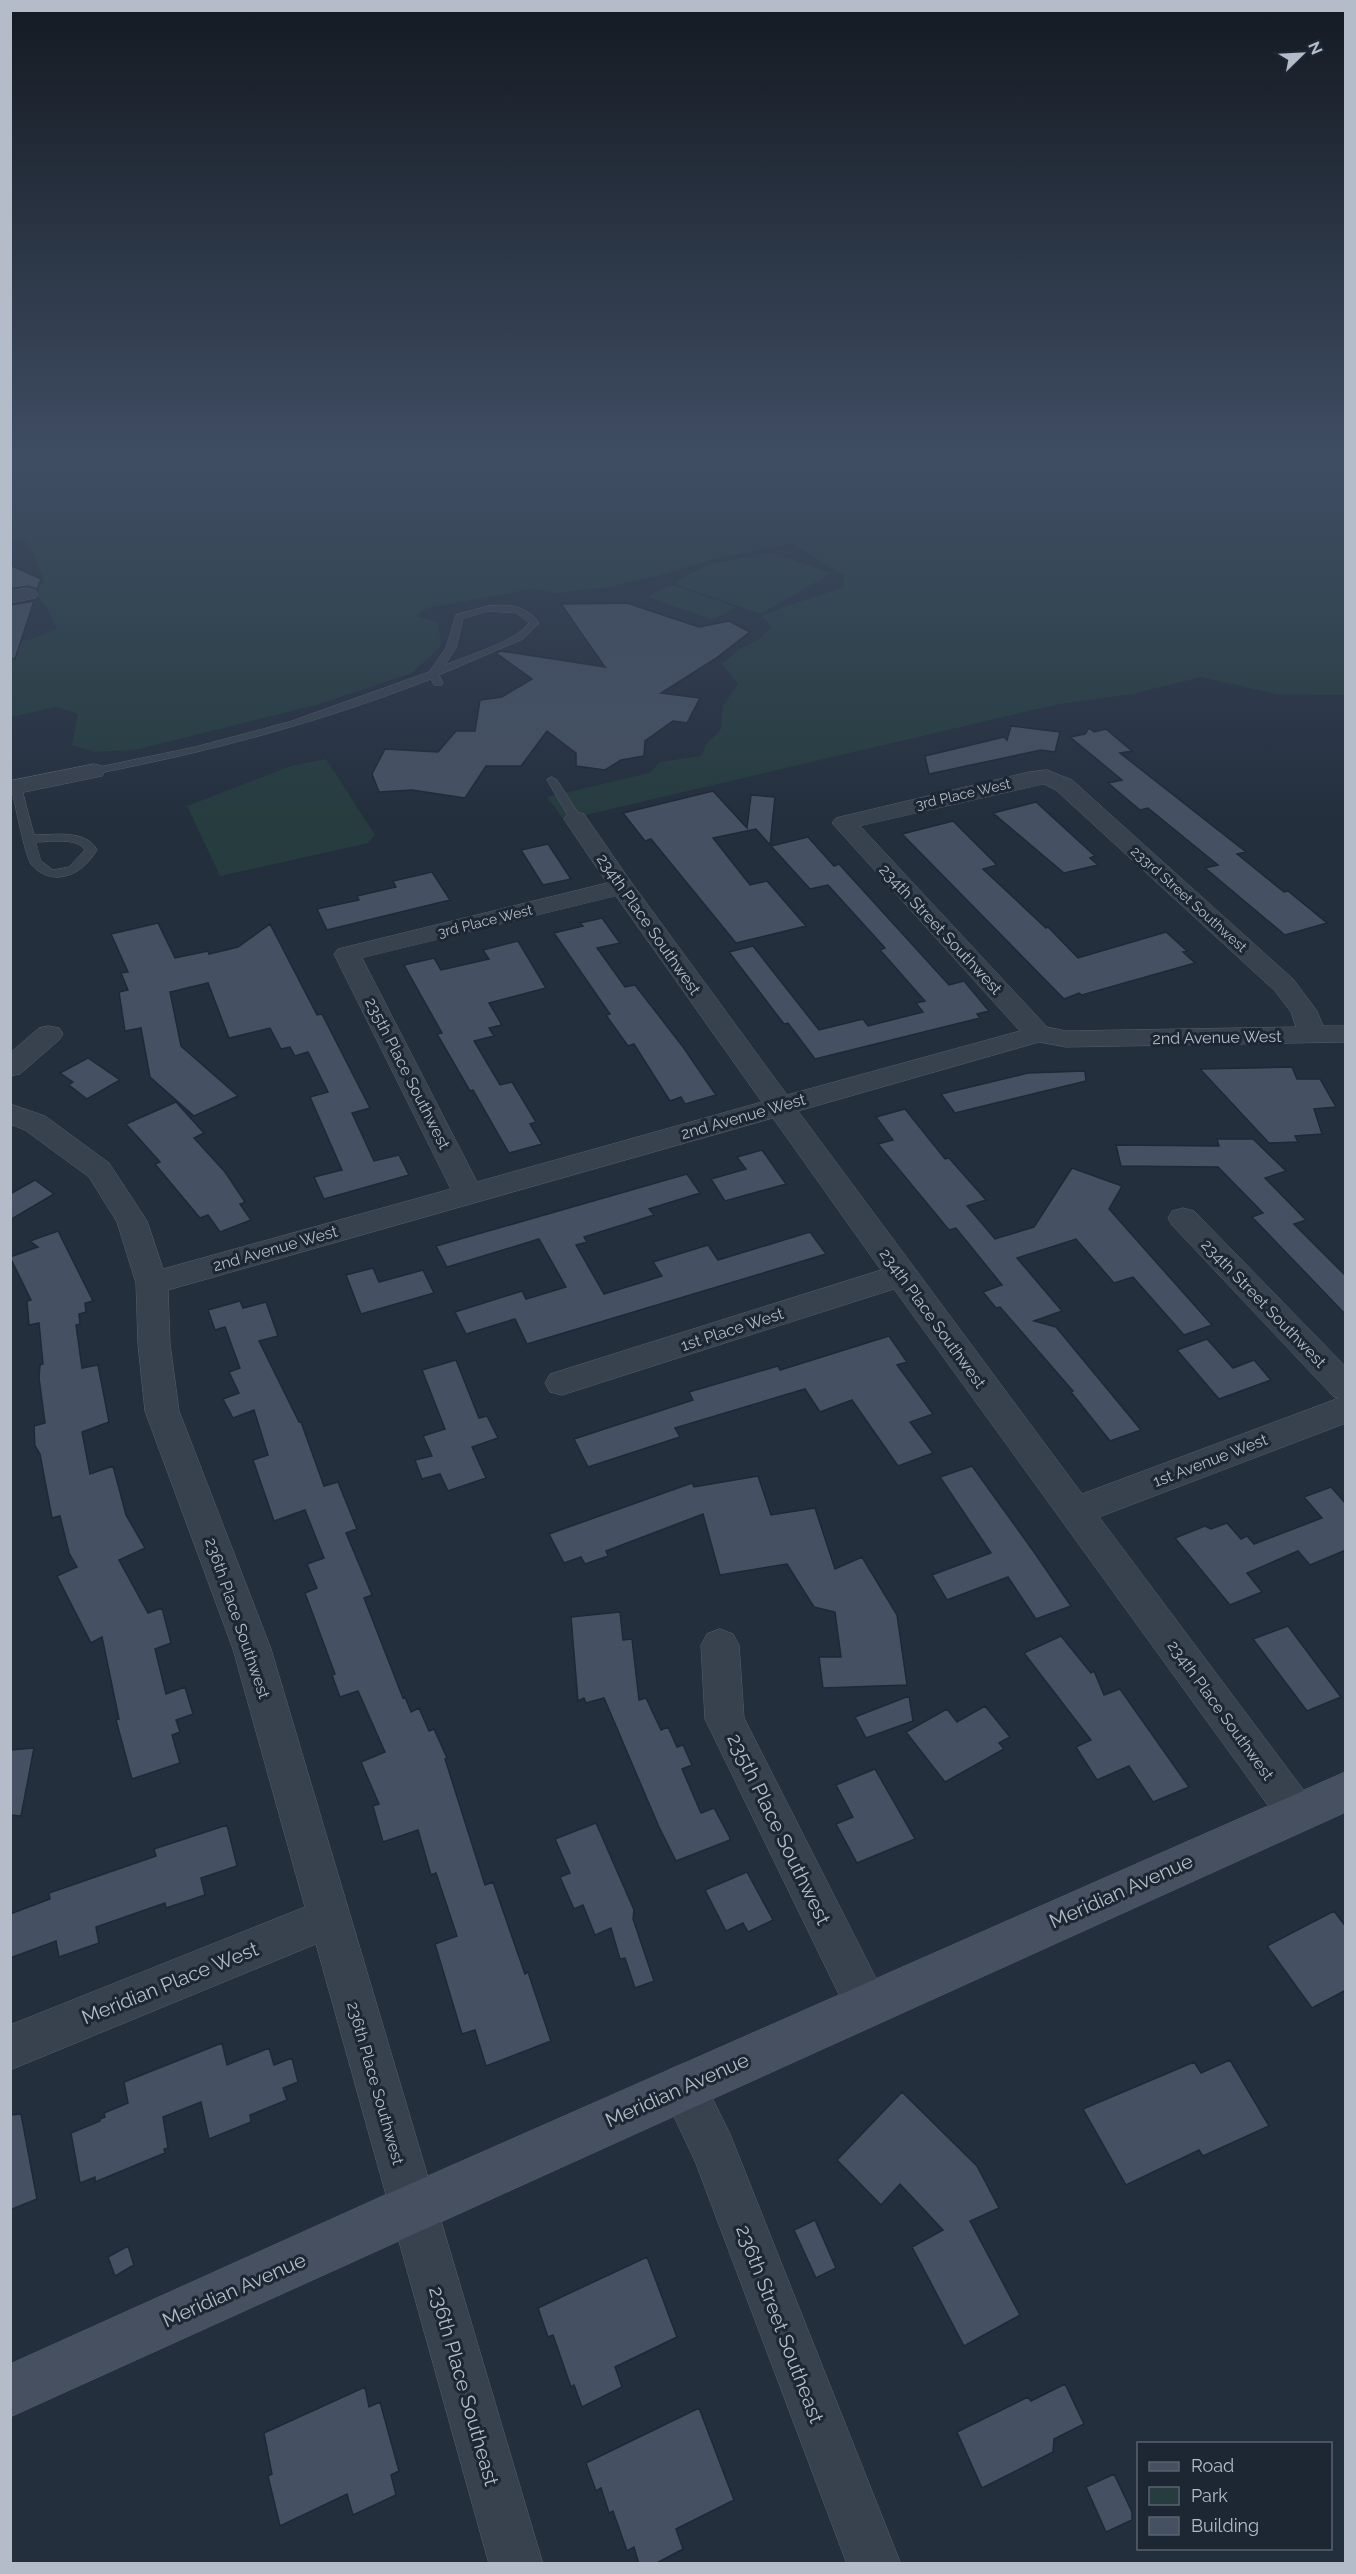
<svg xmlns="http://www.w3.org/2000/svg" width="1356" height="2574" font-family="Raleway,sans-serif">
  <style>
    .green { fill: #263c3f }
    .building { fill: #455162; stroke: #1f2835; stroke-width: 1.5 }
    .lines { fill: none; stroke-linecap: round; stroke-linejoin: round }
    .service-casing { stroke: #565f6c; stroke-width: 1 }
    .minor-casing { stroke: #565f6c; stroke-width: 1 }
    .secondary-casing { stroke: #565f6c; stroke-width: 1 }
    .service { fill: #38414e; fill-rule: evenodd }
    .minor { fill: #38414e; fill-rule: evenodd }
    .secondary { fill: #465061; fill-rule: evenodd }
    .labels { text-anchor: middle; stroke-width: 6; stroke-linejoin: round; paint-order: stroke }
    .far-street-label { font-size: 14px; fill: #b4bcc9; stroke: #1d2633 }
    .street-label { font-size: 16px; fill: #b4bcc9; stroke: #1d2633 }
    .near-street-label { font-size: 20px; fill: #b4bcc9; stroke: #1d2633 }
  </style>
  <rect width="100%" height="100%" fill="#242f3e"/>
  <path class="green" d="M 11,456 L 1345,456 L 1345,695 L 1277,694 L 1201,677 L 1132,694 L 1059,704 L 564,820 L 547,797 L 649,773 L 660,762 L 701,756 L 706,744 L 721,729 L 723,706 L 738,684 L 722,664 L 739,649 L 760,639 L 771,627 L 762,616 C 789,603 816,598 843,587 L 845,576 L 792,543 L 716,558 L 658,576 L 604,588 L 556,593 L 532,589 L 427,608 L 416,616 L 438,622 L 441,646 L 412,673 L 316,705 L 135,750 L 94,752 L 72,745 L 78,714 L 56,707 L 11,717 L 11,643 L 28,640 L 57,629 L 47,608 L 38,596 L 39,585 L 45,583 L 30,544 L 19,539 L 11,544 Z
    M 770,553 L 831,573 L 761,614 L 677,585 L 677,581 L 709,564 Z
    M 668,586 L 675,586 L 736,607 L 713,620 L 648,597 Z
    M 326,759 L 375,835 L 368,843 L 220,876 L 187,806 L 291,766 Z"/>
  <path class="building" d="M 10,565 L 41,579 L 37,589 L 28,586 L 10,589 Z
    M 34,601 L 15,659 L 10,658 L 10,605 Z
    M 627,603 L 699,627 L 729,621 L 750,632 L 715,659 L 661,693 L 700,698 L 687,723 L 673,721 L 645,741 L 644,756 L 621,760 L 605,770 L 576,766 L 576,753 L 547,731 L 521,766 L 486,766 L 465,798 L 412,790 L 379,792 L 372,774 L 385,749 L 438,752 L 456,731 L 475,731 L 480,700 L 502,697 L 532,679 L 496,653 L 501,651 L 605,667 L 561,604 Z
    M 1011,726 L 1060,732 L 1055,752 L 1041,750 L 929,774 L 925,756 L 1004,737 L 1007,740 Z
    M 1089,728 L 1094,732 L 1106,729 L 1132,751 L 1120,753 L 1246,852 L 1237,854 L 1284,892 L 1288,891 L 1327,923 L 1285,935 L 1205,868 L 1218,865 L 1148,808 L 1140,810 L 1108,783 L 1122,780 L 1070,737 L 1085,734 Z
    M 713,791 L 747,828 L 751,795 L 775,797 L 770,845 L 756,829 L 713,838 L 750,885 L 767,881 L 806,926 L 736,943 L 651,839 L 645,841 L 623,813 Z
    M 1036,802 L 1095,856 L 1090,858 L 1098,865 L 1064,873 L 993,813 Z
    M 953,821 L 997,865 L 983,869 L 1046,928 L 1048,927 L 1078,958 L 1166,932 L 1187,951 L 1183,952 L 1195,963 L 1082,995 L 1079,993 L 1064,999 L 902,834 Z
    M 808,837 L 834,866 L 839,864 L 949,985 L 964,981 L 989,1011 L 977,1014 L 980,1018 L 815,1059 L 788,1023 L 784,1024 L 729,952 L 753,946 L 819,1030 L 863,1019 L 868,1026 L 923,1012 L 916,1003 L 925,1001 L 880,950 L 885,948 L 828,885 L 810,889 L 771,846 Z
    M 548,844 L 571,879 L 543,885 L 521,850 Z
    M 432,872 L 450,900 L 327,930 L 317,909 L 359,900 L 357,896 L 396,887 L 393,881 Z
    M 602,918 L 620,943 L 597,948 L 625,987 L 635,985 L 683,1047 L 716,1095 L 685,1104 L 681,1097 L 670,1101 L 634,1044 L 628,1046 L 606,1015 L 610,1014 L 554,933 L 583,926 L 580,923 Z
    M 158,923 L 175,958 L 208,951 L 209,954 L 238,947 L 270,924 L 317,1015 L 322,1014 L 370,1108 L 352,1113 L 374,1161 L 399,1155 L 409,1175 L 324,1199 L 314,1177 L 342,1170 L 310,1097 L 328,1092 L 308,1052 L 295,1056 L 290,1047 L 281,1049 L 270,1028 L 229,1038 L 208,983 L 170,992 L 181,1046 L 238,1096 L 194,1116 L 150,1077 L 141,1028 L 125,1031 L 119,992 L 128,990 L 121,973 L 128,972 L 111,934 Z
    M 518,941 L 546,988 L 489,1003 L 502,1025 L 489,1028 L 494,1036 L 474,1041 L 500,1085 L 512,1082 L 536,1122 L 530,1124 L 542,1144 L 509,1153 L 473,1090 L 470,1091 L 437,1034 L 442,1033 L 404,965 L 434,958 L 441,970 L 489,959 L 483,950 Z
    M 88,1058 L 120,1080 L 87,1099 L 69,1085 L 73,1082 L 60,1073 Z
    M 1292,1067 L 1297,1079 L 1320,1079 L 1336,1107 L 1314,1109 L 1322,1134 L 1295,1136 L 1298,1142 L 1269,1143 L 1200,1069 Z
    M 1085,1071 L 1086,1081 L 955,1113 L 941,1094 L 1028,1073 Z
    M 176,1102 L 204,1133 L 194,1138 L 225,1172 L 245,1202 L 240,1204 L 251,1220 L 220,1232 L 208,1215 L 200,1218 L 155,1164 L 160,1162 L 126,1124 Z
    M 905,1109 L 945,1159 L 949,1158 L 986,1200 L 967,1206 L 995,1239 L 1034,1227 L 1072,1168 L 1122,1186 L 1109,1209 L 1212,1325 L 1184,1335 L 1133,1277 L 1114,1283 L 1076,1239 L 1017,1258 L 1062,1311 L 1034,1321 L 1056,1327 L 1141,1430 L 1110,1441 L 1071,1392 L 1073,1391 L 1000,1307 L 996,1308 L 983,1292 L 1002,1285 L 956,1228 L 949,1230 L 878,1144 L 893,1140 L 876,1117 Z
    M 1217,1139 L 1253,1139 L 1286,1171 L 1265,1178 L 1306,1220 L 1294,1224 L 1346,1276 L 1346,1315 L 1252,1217 L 1263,1213 L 1218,1167 L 1121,1166 L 1116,1145 L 1219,1146 Z
    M 762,1150 L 786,1184 L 725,1201 L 711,1179 L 746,1169 L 737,1157 Z
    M 687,1174 L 700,1193 L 649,1209 L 654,1215 L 584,1237 L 587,1242 L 576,1245 L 604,1294 L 662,1276 L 653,1262 L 708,1245 L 718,1260 L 810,1232 L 826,1254 L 527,1344 L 515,1319 L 466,1334 L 455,1312 L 522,1291 L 526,1299 L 566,1287 L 539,1239 L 447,1267 L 436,1246 Z
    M 35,1180 L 54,1194 L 10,1220 L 10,1194 Z
    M 58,1231 L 93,1301 L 85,1303 L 86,1312 L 79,1314 L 80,1324 L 76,1325 L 82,1368 L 98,1365 L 109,1422 L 82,1432 L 90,1474 L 113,1466 L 126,1515 L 145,1548 L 119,1560 L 148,1613 L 162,1608 L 171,1643 L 155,1649 L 166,1694 L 185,1687 L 193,1714 L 176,1720 L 180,1732 L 172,1735 L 180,1763 L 132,1779 L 116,1720 L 119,1719 L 102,1637 L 91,1643 L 57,1576 L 77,1567 L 69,1553 L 60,1516 L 52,1518 L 40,1454 L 35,1446 L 34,1426 L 45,1423 L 39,1378 L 40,1365 L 43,1364 L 39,1323 L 29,1325 L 27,1301 L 31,1300 L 10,1257 L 38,1247 L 30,1241 Z
    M 373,1268 L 379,1282 L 423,1270 L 434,1293 L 361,1314 L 346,1275 Z
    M 240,1301 L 243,1308 L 266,1302 L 278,1336 L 259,1341 L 299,1422 L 301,1422 L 324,1486 L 338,1482 L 357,1529 L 346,1533 L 372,1595 L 364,1598 L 403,1698 L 405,1697 L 411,1712 L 419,1708 L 429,1731 L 434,1729 L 447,1758 L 445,1759 L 485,1885 L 493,1882 L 525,1974 L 528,1972 L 551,2041 L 486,2066 L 475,2030 L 462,2034 L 435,1944 L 457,1936 L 436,1873 L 431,1875 L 418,1830 L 383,1842 L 373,1806 L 379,1804 L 361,1762 L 385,1752 L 358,1691 L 340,1697 L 332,1675 L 335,1674 L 305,1593 L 317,1588 L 307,1564 L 324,1558 L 305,1510 L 274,1521 L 253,1460 L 268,1455 L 254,1410 L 233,1418 L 223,1399 L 239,1393 L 229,1372 L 240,1368 L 225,1327 L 215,1330 L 208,1310 Z
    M 889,1336 L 907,1362 L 897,1365 L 933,1414 L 910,1422 L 933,1453 L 898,1466 L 852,1400 L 820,1412 L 805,1389 L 675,1428 L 680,1437 L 588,1467 L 574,1439 L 693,1400 L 689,1392 L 778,1366 L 780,1370 Z
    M 1207,1339 L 1233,1368 L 1254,1360 L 1271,1380 L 1219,1399 L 1177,1350 Z
    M 456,1360 L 479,1418 L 487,1416 L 498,1438 L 472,1447 L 486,1478 L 448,1491 L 440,1474 L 422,1479 L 415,1460 L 432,1456 L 423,1436 L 445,1429 L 422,1370 Z
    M 972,1466 L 1034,1552 L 1071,1606 L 1036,1619 L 1008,1577 L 947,1600 L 932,1575 L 991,1553 L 940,1477 Z
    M 758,1476 L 771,1515 L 815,1508 L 835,1569 L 862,1557 L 897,1615 L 907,1685 L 823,1688 L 819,1657 L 841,1657 L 835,1612 L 814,1607 L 787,1564 L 720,1575 L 703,1514 L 606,1551 L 608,1556 L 585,1564 L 581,1557 L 564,1563 L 549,1534 L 692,1483 L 694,1487 Z
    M 1331,1487 L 1346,1504 L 1346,1550 L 1310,1565 L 1298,1551 L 1247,1573 L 1262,1592 L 1230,1605 L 1175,1538 L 1205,1526 L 1211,1529 L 1227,1523 L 1241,1539 L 1247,1536 L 1254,1544 L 1322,1518 L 1304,1497 Z
    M 620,1612 L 623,1640 L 632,1639 L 639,1700 L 646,1698 L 661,1730 L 668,1727 L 677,1747 L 683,1745 L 692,1765 L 682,1769 L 701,1813 L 714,1808 L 730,1838 L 730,1840 L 676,1861 L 659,1827 L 604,1698 L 586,1703 L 584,1698 L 578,1701 L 571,1617 Z
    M 1288,1626 L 1341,1697 L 1307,1711 L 1253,1639 Z
    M 1061,1636 L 1091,1673 L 1094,1671 L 1104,1695 L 1120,1689 L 1189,1787 L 1153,1802 L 1129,1766 L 1097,1780 L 1076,1747 L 1091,1740 L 1024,1653 Z
    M 909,1696 L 913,1721 L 866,1738 L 855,1717 Z
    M 985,1706 L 1010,1737 L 999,1743 L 1004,1749 L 945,1782 L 906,1732 L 947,1709 L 957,1722 Z
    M 34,1748 L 21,1816 L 10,1815 L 10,1750 Z
    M 875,1769 L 915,1839 L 857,1863 L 836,1824 L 853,1817 L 836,1785 Z
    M 596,1823 L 634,1910 L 633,1919 L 654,1981 L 635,1988 L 625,1958 L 620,1959 L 611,1928 L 595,1935 L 583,1905 L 574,1909 L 560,1877 L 570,1873 L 555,1839 Z
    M 227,1825 L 237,1866 L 201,1878 L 205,1895 L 166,1908 L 165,1903 L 96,1927 L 99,1943 L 59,1957 L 56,1941 L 10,1958 L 10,1914 L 50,1899 L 49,1893 L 156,1856 L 154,1849 Z
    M 747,1872 L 773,1920 L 748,1932 L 743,1923 L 726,1931 L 705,1890 Z
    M 1334,1911 L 1346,1927 L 1346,1990 L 1312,2008 L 1267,1946 Z
    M 222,2043 L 227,2065 L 269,2048 L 274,2065 L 292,2058 L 298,2082 L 283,2088 L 287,2100 L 250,2115 L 251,2122 L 209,2139 L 201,2102 L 163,2117 L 168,2148 L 164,2149 L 165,2153 L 95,2182 L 95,2177 L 80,2183 L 71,2133 L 100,2121 L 100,2119 L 105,2117 L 104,2113 L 128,2103 L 124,2082 Z
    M 1230,2060 L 1269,2126 L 1203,2156 L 1199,2150 L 1126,2185 L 1083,2109 L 1194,2062 L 1201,2073 Z
    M 902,2092 L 977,2166 L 999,2208 L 970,2221 L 1020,2315 L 964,2346 L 912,2247 L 943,2230 L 900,2184 L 881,2205 L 837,2160 Z
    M 21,2114 L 37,2199 L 10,2210 L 10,2115 Z
    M 815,2220 L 836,2268 L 816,2278 L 794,2230 Z
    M 128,2246 L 134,2265 L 115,2276 L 108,2257 Z
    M 647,2257 L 677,2337 L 615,2367 L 622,2387 L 582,2407 L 574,2385 L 571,2387 L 553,2335 L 548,2337 L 538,2308 Z
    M 1065,2384 L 1084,2424 L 1054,2439 L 1053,2452 L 982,2488 L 957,2432 L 1028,2397 L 1031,2401 Z
    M 365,2387 L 369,2407 L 380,2402 L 399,2471 L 391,2475 L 396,2495 L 353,2515 L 347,2494 L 280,2526 L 268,2476 L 272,2474 L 264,2433 Z
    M 699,2408 L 734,2500 L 676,2529 L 683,2549 L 655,2564 L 639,2564 L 634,2547 L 627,2551 L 613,2511 L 609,2513 L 601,2488 L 596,2491 L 586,2463 Z
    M 1114,2474 L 1132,2512 L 1132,2520 L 1106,2532 L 1086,2487 Z"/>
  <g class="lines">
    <defs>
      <path id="service" d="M 488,606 C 508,604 526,605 539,623 L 523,639 L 439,675 L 443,683 L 442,685 L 434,685 L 431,679 C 321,722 209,752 94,774 L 89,771 L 94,768 L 195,747 L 289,722 L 429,672 L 446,648 L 456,615 ZM 488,611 L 517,613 L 529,623 C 515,642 468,655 445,665 L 456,648 L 463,619 Z
        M 552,777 L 557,780 L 582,819 L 580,821 L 576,822 L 570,819 L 547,780 Z
        M 16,783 L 21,786 L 34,835 C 54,835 86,829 97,850 C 88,864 77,875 60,877 C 49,878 38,873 31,864 C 24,852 15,803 11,786 ZM 36,842 C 50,842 77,837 85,850 L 69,867 L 53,870 L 41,861 Z"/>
      <path id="minor" d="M 28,588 L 35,590 L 38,594 L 35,598 L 10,603 L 10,591 Z
        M 94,764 L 102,766 L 105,771 L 102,776 L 10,795 L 10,781 Z
        M 1047,770 L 1072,780 L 1293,979 L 1317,1011 L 1323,1026 L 1346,1026 L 1346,1042 L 1066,1047 L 1039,1042 L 798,1111 L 1082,1494 L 1339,1398 L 1334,1397 L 1172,1225 L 1168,1218 L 1172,1211 L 1183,1208 L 1194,1211 L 1346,1367 L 1346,1423 L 1099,1517 L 1311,1800 L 1317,1813 L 1311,1826 L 1297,1832 L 1283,1826 L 894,1289 L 562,1395 L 550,1392 L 545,1383 L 550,1374 L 881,1270 L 773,1118 L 168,1290 L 170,1344 L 179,1411 L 271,1649 L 543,2564 L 489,2564 L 316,1944 L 10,2070 L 10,2025 L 305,1907 L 233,1649 L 145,1411 L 138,1344 L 136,1283 L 117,1222 L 89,1177 L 25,1130 L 10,1124 L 10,1104 L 45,1116 L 109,1163 L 147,1221 L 163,1269 L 451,1189 L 334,954 L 338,949 L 607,883 L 564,819 L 568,814 L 576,812 L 584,814 L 631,882 L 787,1095 L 1020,1031 L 832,823 L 836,818 L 844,816 L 1029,772 ZM 1044,784 L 1056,790 L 1275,991 L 1291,1012 L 1296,1027 L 1066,1031 L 1047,1027 L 860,826 ZM 616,896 L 762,1102 L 477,1182 L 362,958 Z
        M 49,1026 L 59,1028 L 63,1034 L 59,1040 L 20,1074 L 10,1076 L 10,1053 L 39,1028 Z
        M 720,1629 L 733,1634 L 739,1645 L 744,1718 L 889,2004 L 883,2019 L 867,2026 L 851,2019 L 705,1719 L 701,1645 L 707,1634 Z
        M 683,2064 L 699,2071 L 730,2134 L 901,2564 L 847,2564 L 695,2161 L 660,2087 L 667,2071 Z"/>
      <path id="secondary" d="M 1346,1772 L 1346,1812 L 10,2417 L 10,2364 L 394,2191 Z"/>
    </defs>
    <use href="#service" class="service-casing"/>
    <use href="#minor" class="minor-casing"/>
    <use href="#secondary" class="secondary-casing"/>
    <use href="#service" class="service"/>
    <use href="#minor" class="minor"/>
    <use href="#secondary" class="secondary"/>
  </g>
  <linearGradient id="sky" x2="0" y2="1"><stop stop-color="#141a22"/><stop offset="0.56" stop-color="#3f4d63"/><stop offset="1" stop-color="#3f4d63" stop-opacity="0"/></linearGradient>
  <rect width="1356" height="816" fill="url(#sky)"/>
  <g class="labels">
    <g class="far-street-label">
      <text transform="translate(963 794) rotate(-13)" y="5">3rd Place West</text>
      <text transform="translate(1189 899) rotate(42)" y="5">233rd Street Southwest</text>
      <text transform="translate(485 921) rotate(-14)" y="5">3rd Place West</text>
    </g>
    <g class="street-label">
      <text transform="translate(649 924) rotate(55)" y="6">234th Place Southwest</text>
      <text transform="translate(941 929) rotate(47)" y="6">234th Street Southwest</text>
      <text transform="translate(1217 1037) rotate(-1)" y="6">2nd Avenue West</text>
      <text transform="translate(408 1073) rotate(63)" y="6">235th Place Southwest</text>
      <text transform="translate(743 1116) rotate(-16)" y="6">2nd Avenue West</text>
      <text transform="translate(275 1248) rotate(-16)" y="6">2nd Avenue West</text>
      <text transform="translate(1264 1303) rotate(46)" y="6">234th Street Southwest</text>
      <text transform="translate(933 1318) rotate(54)" y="6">234th Place Southwest</text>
      <text transform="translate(732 1329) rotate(-18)" y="6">1st Place West</text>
      <text transform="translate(1210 1460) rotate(-21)" y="6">1st Avenue West</text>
      <text transform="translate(238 1618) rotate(71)" y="6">236th Place Southwest</text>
      <text transform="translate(1221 1710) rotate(54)" y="6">234th Place Southwest</text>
      <text transform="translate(376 2083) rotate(74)" y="6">236th Place Southwest</text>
    </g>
    <g class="near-street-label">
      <text transform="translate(779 1829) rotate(64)" y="7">235th Place Southwest</text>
      <text transform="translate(1121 1891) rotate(-24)" y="7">Meridian Avenue</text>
      <text transform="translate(170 1983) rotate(-22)" y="7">Meridian Place West</text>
      <text transform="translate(677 2090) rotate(-24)" y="7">Meridian Avenue</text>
      <text transform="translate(234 2290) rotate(-24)" y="7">Meridian Avenue</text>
      <text transform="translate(780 2324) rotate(69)" y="7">236th Street Southeast</text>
      <text transform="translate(464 2386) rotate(74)" y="7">236th Place Southeast</text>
    </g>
  </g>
  <rect width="1356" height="2574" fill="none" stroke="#b4bcc9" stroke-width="24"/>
  <rect x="1137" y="2442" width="195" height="108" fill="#1d2633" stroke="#59626f" stroke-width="1.5"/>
  <rect x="1149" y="2462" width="30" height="9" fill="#465061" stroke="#59626f" stroke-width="1.5"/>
  <text x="1191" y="2472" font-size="18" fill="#b4bcc9">Road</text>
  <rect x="1149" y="2487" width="30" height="18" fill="#263c3f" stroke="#59626f" stroke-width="1.5"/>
  <text x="1191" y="2502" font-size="18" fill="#b4bcc9">Park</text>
  <rect x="1149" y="2517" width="30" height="18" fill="#455162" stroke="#59626f" stroke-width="1.5"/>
  <text x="1191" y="2532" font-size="18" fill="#b4bcc9">Building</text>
  <g transform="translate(1302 54) rotate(66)" stroke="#1d2633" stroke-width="4.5" paint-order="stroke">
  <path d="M0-4.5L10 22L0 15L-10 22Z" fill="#b4bcc9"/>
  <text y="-9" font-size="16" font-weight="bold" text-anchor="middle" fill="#b4bcc9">N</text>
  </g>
</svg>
